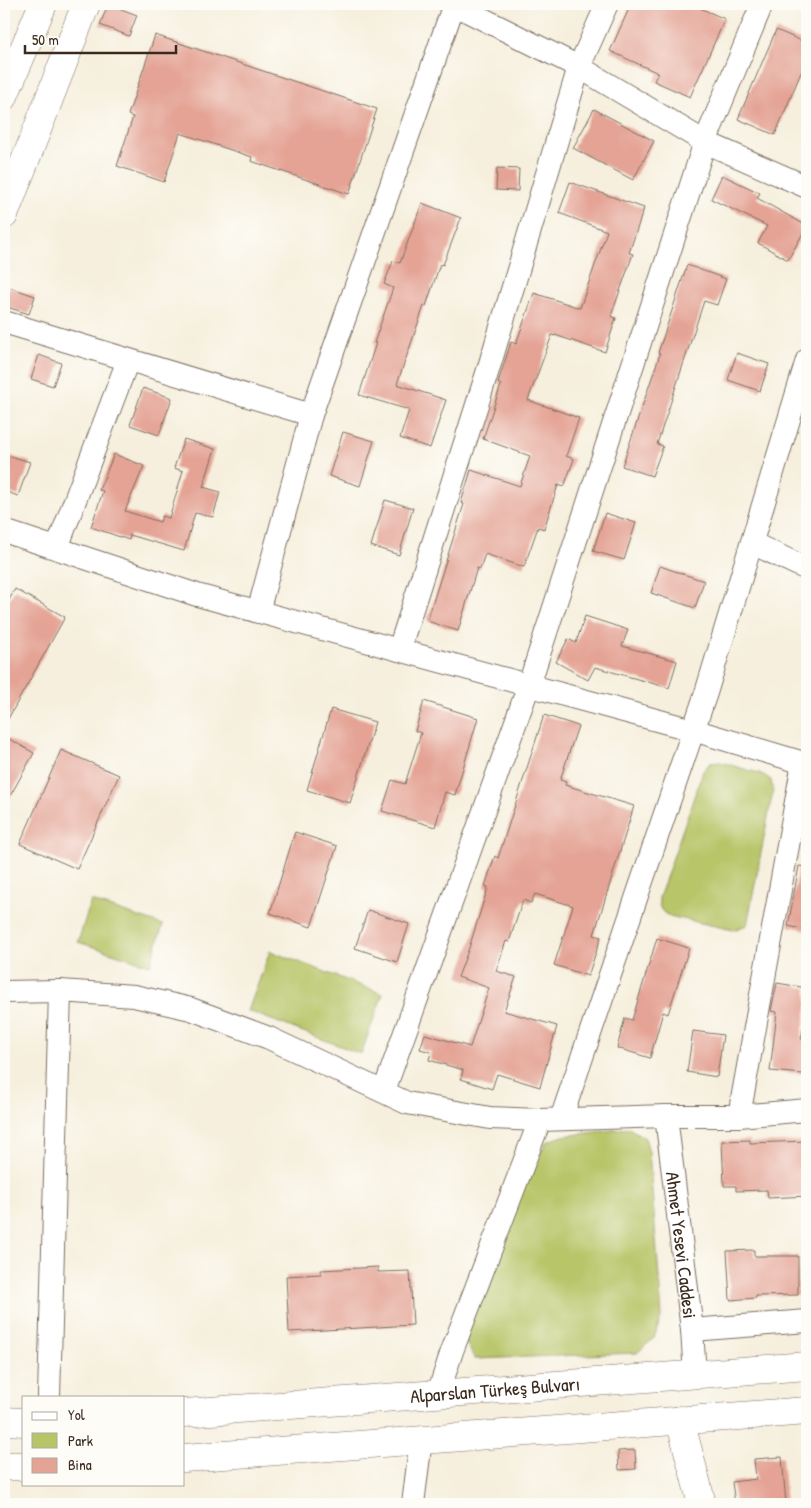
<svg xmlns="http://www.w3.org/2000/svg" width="811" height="1508" font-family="'Patrick Hand',sans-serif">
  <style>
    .green { fill: #b8c567; stroke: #7a7842 }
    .building { fill: #e4a394 }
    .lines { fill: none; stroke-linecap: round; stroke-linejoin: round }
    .minor-casing { stroke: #7c6f61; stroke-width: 24 }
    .tertiary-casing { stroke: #7c6f61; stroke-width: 29 }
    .secondary-casing { stroke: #7c6f61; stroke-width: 29 }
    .minor { stroke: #fff; stroke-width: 22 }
    .tertiary { stroke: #fff; stroke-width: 28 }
    .secondary { stroke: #fff; stroke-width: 28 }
    .labels { text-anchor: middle; stroke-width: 5; stroke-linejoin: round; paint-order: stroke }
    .street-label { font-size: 19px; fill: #3b2a1e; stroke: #fdfcf7 }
  </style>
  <rect width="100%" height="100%" fill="#fdfcf7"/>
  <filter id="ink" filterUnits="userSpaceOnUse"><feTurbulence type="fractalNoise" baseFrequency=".02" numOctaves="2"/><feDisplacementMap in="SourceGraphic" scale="10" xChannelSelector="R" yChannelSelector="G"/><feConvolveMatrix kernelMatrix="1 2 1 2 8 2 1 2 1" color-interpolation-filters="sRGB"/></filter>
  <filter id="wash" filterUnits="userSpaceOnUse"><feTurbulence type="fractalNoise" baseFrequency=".0096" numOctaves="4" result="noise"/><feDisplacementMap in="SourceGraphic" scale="20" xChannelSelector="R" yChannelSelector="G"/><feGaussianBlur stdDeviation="1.12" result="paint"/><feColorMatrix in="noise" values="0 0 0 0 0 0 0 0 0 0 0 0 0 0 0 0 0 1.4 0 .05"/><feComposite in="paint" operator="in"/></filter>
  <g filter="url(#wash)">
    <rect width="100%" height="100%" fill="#f6efdd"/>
    <path class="green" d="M 720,762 L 762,774 L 771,780 L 773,791 L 747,925 L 733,930 L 669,916 C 661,912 658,907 659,898 L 703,771 L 710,763 Z
      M 91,901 L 163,925 L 150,965 L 78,942 Z
      M 270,951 L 383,994 L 361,1054 L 248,1011 Z
      M 629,1128 L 645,1138 L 649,1152 L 662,1315 L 654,1338 L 637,1353 L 475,1359 L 461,1334 L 464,1311 L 546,1142 L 563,1136 Z"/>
    <g id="blocks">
      <path class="building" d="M 108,4 L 137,15 L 129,36 L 100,25 Z
        M 631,4 L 691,4 L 725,19 L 690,97 L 654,81 L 658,73 L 610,51 Z
        M 776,30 L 807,43 L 807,58 L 775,135 L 738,119 Z
        M 155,35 L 377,109 L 349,194 L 251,161 L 252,157 L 180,133 L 164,182 L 117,166 L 133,117 L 128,115 Z
        M 594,109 L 654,141 L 633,180 L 573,148 Z
        M 497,168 L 519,169 L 518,191 L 496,190 Z
        M 722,175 L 760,193 L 757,198 L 807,226 L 788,260 L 758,243 L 767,226 L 711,199 Z
        M 570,182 L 644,208 L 629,253 L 633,254 L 611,316 L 616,318 L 605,352 L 555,335 L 555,336 L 552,335 L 528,400 L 579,418 L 566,456 L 574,459 L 564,487 L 558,485 L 544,529 L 538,527 L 524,567 L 485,554 L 480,569 L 477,568 L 458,631 L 427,621 L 464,504 L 461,503 L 471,470 L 520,486 L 530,456 L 483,439 L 501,385 L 498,383 L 511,342 L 516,344 L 534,293 L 580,308 L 607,231 L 559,213 Z
        M 422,203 L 461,218 L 443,265 L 440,264 L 426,306 L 424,306 L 397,384 L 446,400 L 430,448 L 400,438 L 409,410 L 359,395 L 376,343 L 374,343 L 393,288 L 384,284 L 393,261 L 400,263 Z
        M 687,265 L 726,279 L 717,305 L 704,301 L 657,444 L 663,446 L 652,476 L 622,466 L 660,354 L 658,353 Z
        M 9,287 L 35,296 L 29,314 L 4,306 Z
        M 737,353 L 769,364 L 760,391 L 728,380 Z
        M 39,355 L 61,363 L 53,386 L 31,379 Z
        M 143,388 L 172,398 L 159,435 L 130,425 Z
        M 343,432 L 374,441 L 360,486 L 329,476 Z
        M 184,439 L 215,449 L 203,487 L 220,492 L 213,517 L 195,513 L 184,551 L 130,535 L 129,540 L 91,527 L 103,491 L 99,490 L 114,454 L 144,466 L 125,511 L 160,522 L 162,516 L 169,518 L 183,471 L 174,468 Z
        M 4,454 L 30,462 L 18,496 L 4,491 Z
        M 385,500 L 413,508 L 399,555 L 371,546 Z
        M 605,513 L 636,523 L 624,560 L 593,551 Z
        M 660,566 L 704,581 L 695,608 L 651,593 Z
        M 15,589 L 65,617 L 4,726 L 4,609 Z
        M 585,616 L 628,630 L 622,646 L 677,661 L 669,688 L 595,667 L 588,680 L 556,662 L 568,639 L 576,643 Z
        M 424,701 L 478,718 L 455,795 L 445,792 L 435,827 L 382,811 L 392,780 L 405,784 L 421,733 L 415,731 Z
        M 331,709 L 375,722 L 350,803 L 307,790 Z
        M 544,715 L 578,726 L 560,780 L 566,782 L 565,785 L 634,806 L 594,935 L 601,937 L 588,976 L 554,965 L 573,906 L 535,894 L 531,903 L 523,900 L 509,942 L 506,941 L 496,971 L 516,977 L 504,1011 L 557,1026 L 540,1087 L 497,1074 L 492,1089 L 461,1079 L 463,1070 L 429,1060 L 431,1052 L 420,1049 L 425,1034 L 470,1047 L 489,988 L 458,977 L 469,948 L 488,887 L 485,886 L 495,856 L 498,858 Z
        M 4,736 L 34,753 L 4,807 Z
        M 61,750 L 119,775 L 77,869 L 20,844 Z
        M 295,832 L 337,846 L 311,927 L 270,913 Z
        M 799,866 L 807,867 L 807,930 L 788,926 Z
        M 368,910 L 409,924 L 397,962 L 355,948 Z
        M 657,938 L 689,948 L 668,1014 L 663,1012 L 650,1058 L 617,1048 L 625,1018 L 632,1020 Z
        M 777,983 L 807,988 L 807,1009 L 801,1039 L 807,1040 L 803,1074 L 770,1071 L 777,1012 L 771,1011 Z
        M 693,1031 L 723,1035 L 717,1077 L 687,1072 Z
        M 750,1140 L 750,1143 L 807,1141 L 807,1196 L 768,1198 L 767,1190 L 736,1191 L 736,1186 L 724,1186 L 722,1141 Z
        M 754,1250 L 754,1256 L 798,1256 L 798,1295 L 756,1296 L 756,1298 L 730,1300 L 727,1251 Z
        M 378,1267 L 378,1272 L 410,1271 L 413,1325 L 289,1332 L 286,1276 L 321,1274 L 321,1270 Z
        M 635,1450 L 636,1469 L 619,1470 L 618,1451 Z
        M 782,1457 L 786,1504 L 735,1504 L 732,1482 L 756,1479 L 754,1459 Z"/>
    </g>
  </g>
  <g filter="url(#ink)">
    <use href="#blocks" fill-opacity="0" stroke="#7c6f61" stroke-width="1"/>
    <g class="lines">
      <defs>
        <g id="minor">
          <path d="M 453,4 L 579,67 L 705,142 L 807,187"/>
          <path d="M 4,322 L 311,415"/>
          <path d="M 4,531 L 197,595 L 693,730 L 807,764"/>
          <path d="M 752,543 L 807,569"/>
          <path d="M 57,548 L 128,360"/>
          <path d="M 258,612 L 311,415 L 454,4"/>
          <path d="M 399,650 L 489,367 L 579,67 L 607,4"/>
          <path d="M 4,992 L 60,991 L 134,996 L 191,1009 L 269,1038 L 407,1103 L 490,1118 L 540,1120 L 666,1116 L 739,1116 L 807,1110"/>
          <path d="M 384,1091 L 529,685 L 705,142 L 762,4"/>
          <path id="s1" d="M 666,1116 L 692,1330 L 695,1375"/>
          <path d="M 739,1116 L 803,763"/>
          <path d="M 561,1119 L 706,693 L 807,360"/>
          <path d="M 692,1330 L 807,1321"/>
          <path d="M 438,1394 L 452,1351 L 540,1120"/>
          <path d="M 49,1397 L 60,991"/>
          <path d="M 413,1504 L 421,1440"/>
        </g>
        <path id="tertiary" d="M 4,215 L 86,4
          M 680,1420 L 702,1504"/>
        <g id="secondary">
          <path d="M 4,96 L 43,4"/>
          <path id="s2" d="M 184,1413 L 807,1366"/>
          <path d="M 4,1421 L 24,1422"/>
          <path d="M 184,1458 L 807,1411"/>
          <path d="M 4,1466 L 24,1466"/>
        </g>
      </defs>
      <use href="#minor" class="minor-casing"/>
      <use href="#tertiary" class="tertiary-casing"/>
      <use href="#secondary" class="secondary-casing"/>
      <use href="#minor" class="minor"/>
      <use href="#tertiary" class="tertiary"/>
      <use href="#secondary" class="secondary"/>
    </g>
  </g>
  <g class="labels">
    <g class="street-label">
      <text dy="7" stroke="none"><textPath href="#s1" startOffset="130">Ahmet Yesevi Caddesi</textPath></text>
      <text dy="7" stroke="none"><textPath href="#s2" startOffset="312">Alparslan Türkeş Bulvarı</textPath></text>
    </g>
  </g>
  <rect width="811" height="1508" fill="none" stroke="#fdfcf7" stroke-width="20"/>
  <rect x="22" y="1396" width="162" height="90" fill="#fdfcf7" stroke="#afa8a0"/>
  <rect x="32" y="1412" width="25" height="8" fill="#ffffff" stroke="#afa8a0"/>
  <text x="68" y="1420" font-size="15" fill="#3b2a1e">Yol</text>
  <rect x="32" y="1433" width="25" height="15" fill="#b8c567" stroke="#afa8a0"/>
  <text x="68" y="1446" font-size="15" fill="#3b2a1e">Park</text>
  <rect x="32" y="1458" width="25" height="15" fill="#e4a394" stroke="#afa8a0"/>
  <text x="68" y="1470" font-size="15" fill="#3b2a1e">Bina</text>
  <path d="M25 45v8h151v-8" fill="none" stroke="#3b2a1e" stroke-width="2.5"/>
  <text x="32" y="45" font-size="15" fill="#3b2a1e" stroke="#fdfcf7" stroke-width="4" paint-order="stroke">50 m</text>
</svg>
